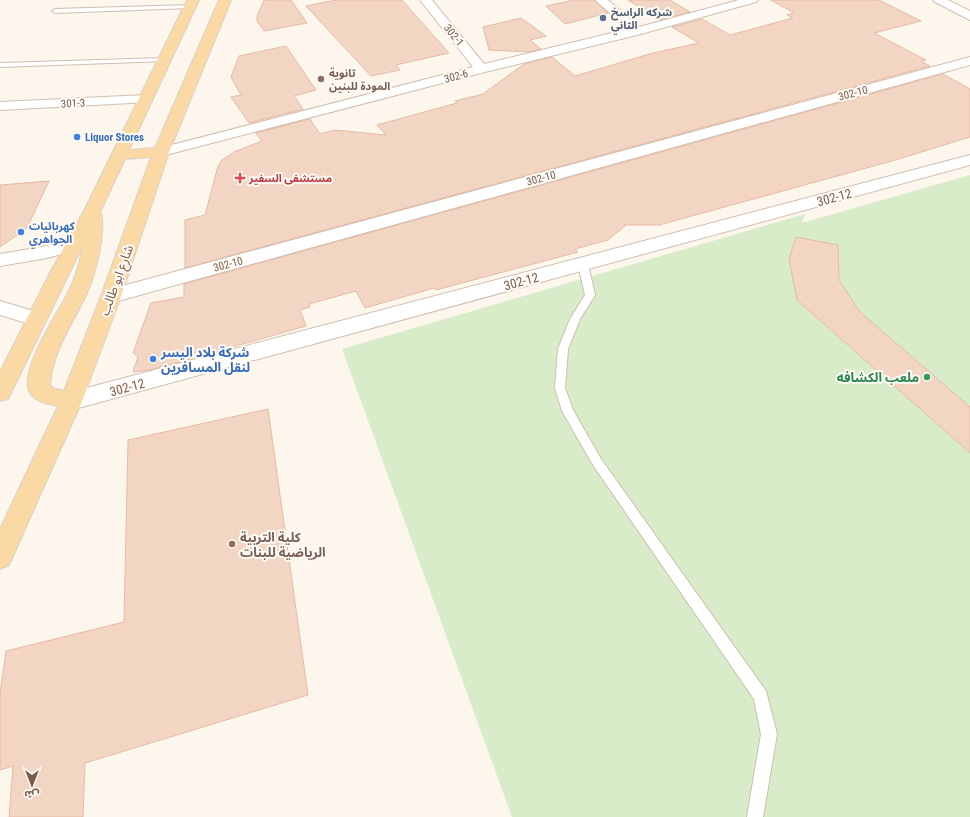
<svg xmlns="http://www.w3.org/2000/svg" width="970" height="817" font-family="'Roboto Condensed','Noto Sans Arabic',sans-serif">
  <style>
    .green { fill: #d8ecc9 }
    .building { fill: #f3d5c3; stroke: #e6bba3 }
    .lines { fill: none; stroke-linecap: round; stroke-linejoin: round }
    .service-casing { stroke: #d1beb0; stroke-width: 2 }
    .minor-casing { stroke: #d1beb0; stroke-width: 2 }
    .primary-casing { stroke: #dad1cd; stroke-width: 2 }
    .service { fill: #fff; fill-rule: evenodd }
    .minor { fill: #fff; fill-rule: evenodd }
    .primary { fill: #fbd9a5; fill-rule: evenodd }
    .service-dot { fill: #5c6f8a; stroke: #fffaf3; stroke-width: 1.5 }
    .education-dot { fill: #8d6e63; stroke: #fffaf3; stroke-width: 1.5 }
    .shop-dot { fill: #3f7fe0; stroke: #fffaf3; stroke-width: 1.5 }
    .health-dot { fill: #e0444e; stroke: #fffaf3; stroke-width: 1.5 }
    .leisure-dot { fill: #2e9e5b; stroke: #fffaf3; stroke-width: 1.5 }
    .labels { text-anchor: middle; stroke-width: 4; stroke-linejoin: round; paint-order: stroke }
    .far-service-label { font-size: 11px; font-weight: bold; fill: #4e5e75; stroke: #fffaf3; text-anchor: start }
    .far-street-label { font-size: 11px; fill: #7a5c4d; stroke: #fffaf3 }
    .far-education-label { font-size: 11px; font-weight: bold; fill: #785e54; stroke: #fffaf3; text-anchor: start }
    .far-shop-label { font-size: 11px; font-weight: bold; fill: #366cbe; stroke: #fffaf3; text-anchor: start }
    .far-health-label { font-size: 11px; font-weight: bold; fill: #be3a42; stroke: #fffaf3; text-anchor: start }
    .street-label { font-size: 13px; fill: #7a5c4d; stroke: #fffaf3 }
    .shop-label { font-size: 13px; font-weight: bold; fill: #366cbe; stroke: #fffaf3; text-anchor: start }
    .leisure-label { font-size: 13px; font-weight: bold; fill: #27864d; stroke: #fffaf3; text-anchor: end }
    .education-label { font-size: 13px; font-weight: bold; fill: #785e54; stroke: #fffaf3; text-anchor: start }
  </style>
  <rect width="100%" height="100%" fill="#fdf6ec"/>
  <path class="green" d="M 970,175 L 970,817 L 512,817 L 342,349 L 805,214 L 802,223 Z"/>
  <path class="building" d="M 264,0 L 291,0 L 307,23 L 264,31 L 257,21 L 257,16 Z
    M 336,0 L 402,0 L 449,53 L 396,65 L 400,70 L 371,76 L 306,6 Z
    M 574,0 L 594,0 L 608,13 L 565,24 L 546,6 Z
    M 628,0 L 670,0 L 690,12 L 661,20 Z
    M 771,0 L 879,0 L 921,21 L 874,33 L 926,60 L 921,61 L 930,66 L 185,268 L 185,220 L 205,215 L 218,166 L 222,160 L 234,152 L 262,141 L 256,133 L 310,119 L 320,134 L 335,130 L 386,135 L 377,125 L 457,103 L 455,101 L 483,94 L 524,64 L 552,57 L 575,76 L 653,53 L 699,43 L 672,27 L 702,19 L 730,35 L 793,18 L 787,15 L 794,13 Z
    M 521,18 L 546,36 L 530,40 L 541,49 L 529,52 L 489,50 L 483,27 Z
    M 286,46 L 316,90 L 294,96 L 303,109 L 249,123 L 231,97 L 241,95 L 231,77 L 239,56 Z
    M 943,74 L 970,89 L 970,137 L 892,161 L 659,225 L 624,225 L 625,226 L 608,240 L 575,249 L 578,252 L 436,290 L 434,288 L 365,308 L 356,291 L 309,304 L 310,307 L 300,310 L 306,326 L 194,358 L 150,370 L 133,372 L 138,357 L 133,353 L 151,303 L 184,297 L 184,284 Z
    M 49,181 L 27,228 L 0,247 L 0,185 Z
    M 796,237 L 838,245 L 839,280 L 860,312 L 970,407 L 970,453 L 797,300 L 789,259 Z
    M 268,409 L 308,695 L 85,763 L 83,817 L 9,817 L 13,766 L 0,770 L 0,694 L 6,651 L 124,622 L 128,440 Z"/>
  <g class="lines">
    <defs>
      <path id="service" d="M 190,5 L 193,7 L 192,8 L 55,13 L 52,11 L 55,9 Z
        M 164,58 L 166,59 L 166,61 L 0,67 L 0,63 Z
        M 583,261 L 588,264 L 595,295 L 580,319 L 568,349 L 565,388 L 573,410 L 601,459 L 766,691 L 777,734 L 763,817 L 747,817 L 761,734 L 754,699 L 593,465 L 562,411 L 555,388 L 558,349 L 570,319 L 585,295 L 578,264 Z"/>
      <path id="minor" d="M 420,0 L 432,0 L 484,64 L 628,29 L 595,0 L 608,0 L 639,27 L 739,0 L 758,0 L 756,2 L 641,34 L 485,72 L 166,155 L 161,157 L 156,155 L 153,152 L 156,149 L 473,67 Z
        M 933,0 L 948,0 L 970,11 L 970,20 L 935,2 Z
        M 970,57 L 970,65 L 111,303 L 104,301 L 101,296 L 104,291 L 111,289 Z
        M 145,95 L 150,96 L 152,99 L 150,102 L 0,110 L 0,102 Z
        M 970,155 L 970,165 L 71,410 L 63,407 L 60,401 L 63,395 L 71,392 Z
        M 74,239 L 80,241 L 83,245 L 80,249 L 47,258 L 0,266 L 0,254 L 47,246 Z
        M 0,301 L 43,314 L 46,319 L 43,324 L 36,326 L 0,315 Z"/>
      <path id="primary" d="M 187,0 L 199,0 L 129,150 L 155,148 L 219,0 L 231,0 L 169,152 L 121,296 L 82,401 L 9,565 L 0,569 L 0,529 L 58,406 C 47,404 31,401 28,388 C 24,363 55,317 67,295 C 75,279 80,263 83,245 L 11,393 L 8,399 L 0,401 L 0,372 L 50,273 L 86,207 ZM 151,157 L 101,296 L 64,391 L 53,388 L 50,385 C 52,352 72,325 86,295 C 95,275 100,255 102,233 C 102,226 104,218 100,212 L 125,159 Z"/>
    </defs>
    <use href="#service" class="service-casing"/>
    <use href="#minor" class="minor-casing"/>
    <use href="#primary" class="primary-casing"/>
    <use href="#service" class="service"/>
    <use href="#minor" class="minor"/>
    <use href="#primary" class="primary"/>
  </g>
  <circle class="service-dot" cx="603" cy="18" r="4"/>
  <g class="education-dot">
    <circle cx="321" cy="79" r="4"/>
    <circle cx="232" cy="544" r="4"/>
  </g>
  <g class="shop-dot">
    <circle cx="77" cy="137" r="4"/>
    <circle cx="21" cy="232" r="4"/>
    <circle cx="153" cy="359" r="4"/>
  </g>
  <path class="health-dot" d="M238 172h4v4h4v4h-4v4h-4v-4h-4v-4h4z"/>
  <circle class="leisure-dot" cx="927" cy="377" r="4"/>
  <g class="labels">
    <g class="far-service-label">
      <text x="611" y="16">شركه الراسخ<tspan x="611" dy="13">الثاني</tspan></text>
    </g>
    <g class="far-street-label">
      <text transform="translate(454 35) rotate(51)" y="4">302-1</text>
      <text transform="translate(456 76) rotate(-15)" y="4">302-6</text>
      <text transform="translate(853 93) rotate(-15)" y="4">302-10</text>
      <text transform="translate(73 103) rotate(-3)" y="4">301-3</text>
      <text transform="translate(541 178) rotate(-15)" y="4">302-10</text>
      <text transform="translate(228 264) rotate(-15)" y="4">302-10</text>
    </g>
    <g class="far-education-label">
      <text x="329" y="77">ثانوية<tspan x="329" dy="13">المودة للبنين</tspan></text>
    </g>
    <g class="far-shop-label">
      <text x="85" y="141">Liquor Stores</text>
      <text x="29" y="230">كهربائيات<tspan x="29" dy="13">الجواهري</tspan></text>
    </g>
    <g class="far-health-label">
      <text x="249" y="182">مستشفى السفير</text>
    </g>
    <g class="street-label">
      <text transform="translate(834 197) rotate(-15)" y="5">302-12</text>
      <text transform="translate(116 280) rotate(-70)" y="5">شارع ابو طالب</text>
      <text transform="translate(521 281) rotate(-15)" y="5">302-12</text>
      <text transform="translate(127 387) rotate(-15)" y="5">302-12</text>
    </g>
    <g class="shop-label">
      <text x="161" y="357">شركة بلاد اليسر<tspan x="161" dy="15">لنقل المسافرين</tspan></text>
    </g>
    <g class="leisure-label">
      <text x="919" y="382">ملعب الكشافه</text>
    </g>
    <g class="education-label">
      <text x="240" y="542">كلية التربية<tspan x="240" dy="15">الرياضية للبنات</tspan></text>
    </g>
  </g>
  <g transform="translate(32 785) rotate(180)" stroke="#fffaf3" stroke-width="3" paint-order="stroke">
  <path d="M0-3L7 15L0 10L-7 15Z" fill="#7a5c4d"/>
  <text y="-6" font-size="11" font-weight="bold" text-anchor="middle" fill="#7a5c4d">ش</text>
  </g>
</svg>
